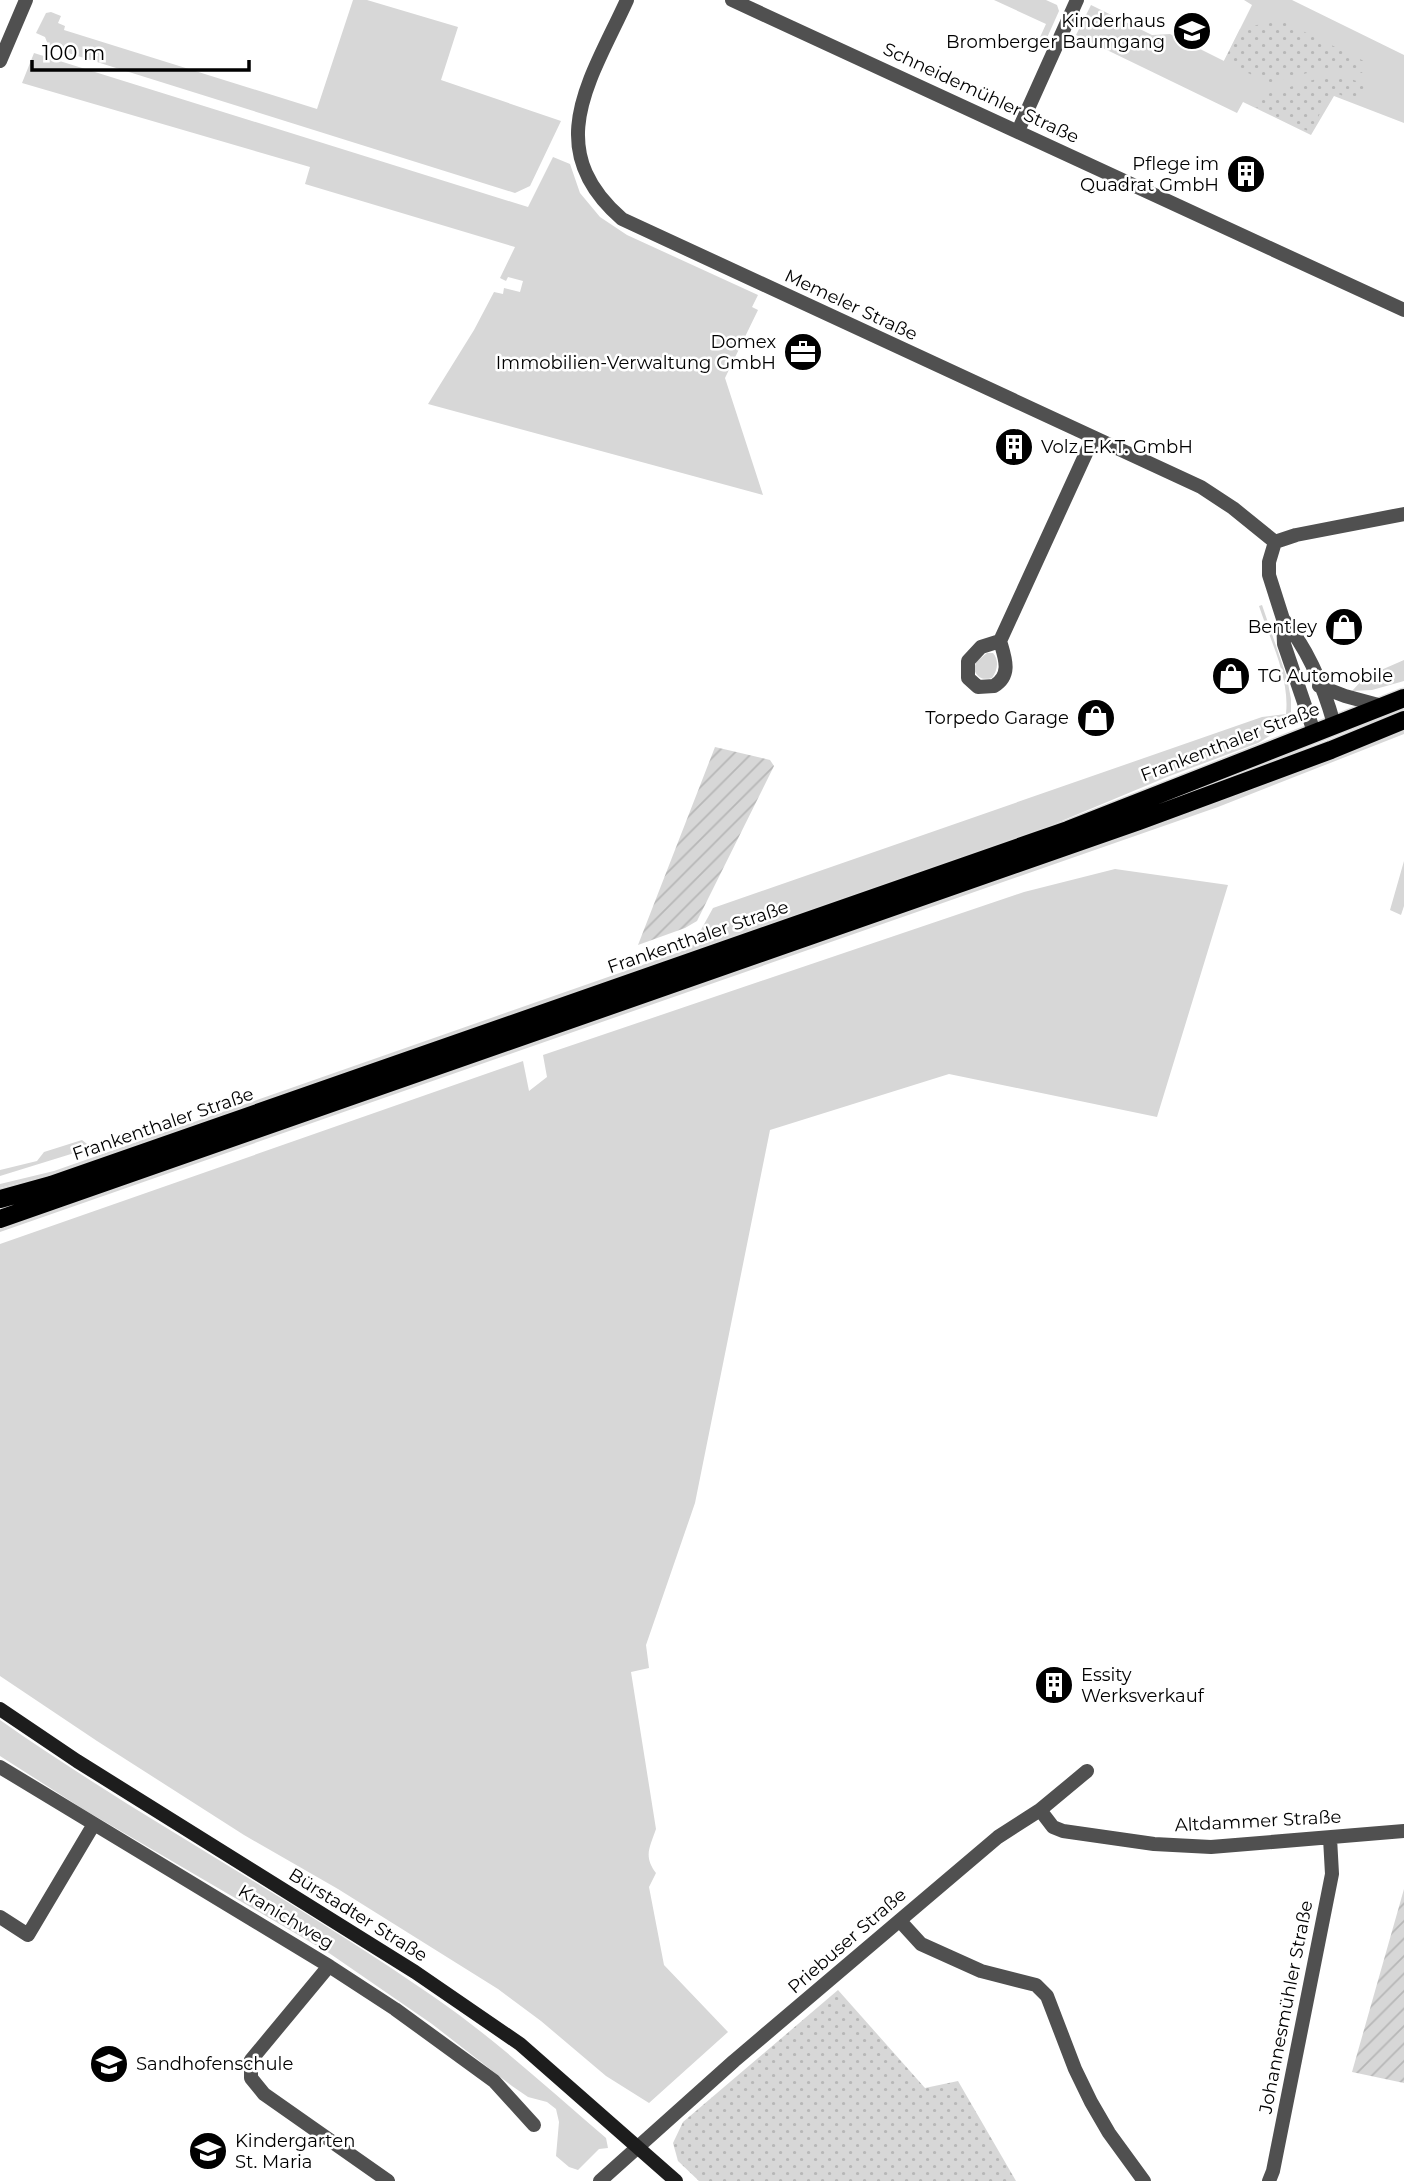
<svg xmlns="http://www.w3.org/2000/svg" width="1404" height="2181" font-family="Montserrat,sans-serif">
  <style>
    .grass { fill: #d7d7d7 }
    .park { fill: url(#park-dots) }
    .garden { fill: url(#garden-furrows) }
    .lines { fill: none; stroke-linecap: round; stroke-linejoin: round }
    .primary-casing { stroke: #dbdbdb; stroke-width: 21 }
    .minor { stroke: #505050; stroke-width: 14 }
    .tertiary { stroke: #505050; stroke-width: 14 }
    .secondary { stroke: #1d1d1d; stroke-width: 14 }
    .primary { stroke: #000; stroke-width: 18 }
    .labels { text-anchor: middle; stroke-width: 5; stroke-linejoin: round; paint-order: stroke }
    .poi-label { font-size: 18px; fill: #000; stroke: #fff; text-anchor: end }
    .street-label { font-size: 18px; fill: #000; stroke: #fff }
  </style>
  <defs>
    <pattern id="park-dots" width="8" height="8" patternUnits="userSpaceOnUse" patternTransform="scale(1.75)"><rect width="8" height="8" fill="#d7d7d7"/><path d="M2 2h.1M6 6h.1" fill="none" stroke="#b7b7b7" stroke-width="1.8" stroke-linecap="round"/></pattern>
    <pattern id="garden-furrows" width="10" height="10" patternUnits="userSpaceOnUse" patternTransform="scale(1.75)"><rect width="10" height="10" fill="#d7d7d7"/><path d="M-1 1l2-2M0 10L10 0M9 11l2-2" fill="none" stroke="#b7b7b7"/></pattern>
  </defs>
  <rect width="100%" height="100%" fill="#fff"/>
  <path class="grass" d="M 353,0 L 367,0 L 458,27 L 441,80 L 561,121 L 530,186 L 515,193 L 49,47 L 45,37 L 36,33 L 46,13 L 51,12 L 61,16 L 58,23 L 65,26 L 64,30 L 317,109 Z
    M 994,0 L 1046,0 L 1057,5 L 1059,11 L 1042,49 L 1036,46 L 1046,24 Z
    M 1244,0 L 1292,0 L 1404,55 L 1404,123 L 1334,96 L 1311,135 L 1243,102 L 1237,113 L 1076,35 L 1091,5 L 1152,35 L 1170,34 L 1224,61 L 1252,5 Z
    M 34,53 L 528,207 L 553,157 L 570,164 L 580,193 L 600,217 L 627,235 L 758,295 L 752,307 L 758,310 L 725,378 L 763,495 L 428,404 L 474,330 L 494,292 L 503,294 L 504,288 L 520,292 L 523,281 L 508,277 L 506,281 L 500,278 L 515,247 L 305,184 L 310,167 L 22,83 Z
    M 1262,605 L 1287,678 L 1291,699 L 1291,716 L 1284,727 L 1258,743 L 1167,777 L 999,847 L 70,1170 L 0,1188 L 0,1184 L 54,1171 L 691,948 L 713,908 L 1262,717 L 1286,714 C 1290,678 1270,640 1259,606 Z
    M 987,653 L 993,653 C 999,660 998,670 992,678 C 983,680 979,679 974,670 L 976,662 Z
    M 1404,660 L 1404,681 L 1372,690 L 1352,691 L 1365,677 Z
    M 1404,730 L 1404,734 L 1218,807 L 0,1232 L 0,1226 L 1323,762 Z
    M 1404,861 L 1404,906 L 1401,915 L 1390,910 Z
    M 1115,869 L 1228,885 L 1157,1117 L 949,1074 L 770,1130 L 695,1503 L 646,1645 L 649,1668 L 631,1672 L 656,1829 C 650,1847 643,1856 656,1873 L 649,1887 L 664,1965 L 728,2032 L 649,2103 L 606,2076 L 541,2021 L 498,1989 L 338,1889 L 244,1835 L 97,1741 L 0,1676 L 0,1244 L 523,1061 L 529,1091 L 547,1077 L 543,1055 L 1024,892 Z
    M 82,1140 L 87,1144 L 84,1150 L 0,1176 L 0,1170 L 37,1161 L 44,1152 Z
    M 0,1720 C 141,1819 293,1899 434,1997 C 495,2039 550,2090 606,2138 L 608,2148 L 599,2149 L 578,2170 L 569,2167 L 556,2156 L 559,2122 L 556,2109 L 547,2102 L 528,2097 L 512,2086 L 432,2024 L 329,1953 L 83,1809 L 0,1756 Z"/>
  <path class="park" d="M 1279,20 L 1280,20 L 1368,63 L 1362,73 L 1323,69 L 1268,83 L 1224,61 L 1240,29 Z
    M 1323,77 L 1351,79 L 1367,85 L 1358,103 L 1332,91 L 1310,132 L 1251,105 L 1256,97 Z
    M 838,1990 L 925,2088 L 958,2081 L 1016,2181 L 699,2181 L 678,2161 L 673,2143 L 683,2122 Z"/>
  <path class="garden" d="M 715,747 L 770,760 L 774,766 L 697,921 L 685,928 L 638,945 Z
    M 1404,1889 L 1404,2083 L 1352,2072 Z"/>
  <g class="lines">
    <defs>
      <path id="primary" d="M 0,1199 L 51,1185 L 1068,830 L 1404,698
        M 0,1219 L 1139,821 L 1331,750 L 1404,720"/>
    </defs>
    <use href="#primary" class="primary-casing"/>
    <path class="minor" d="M 627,0 C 591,79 540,148 622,219 L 1201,487 L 1233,508 L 1275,542
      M 732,0 L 1404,310
      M 1018,131 L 1077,0
      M 1283,619 C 1307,648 1324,688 1334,724
      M 1000,641 L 981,647 L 968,661 L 968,678 L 978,687 L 994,686 C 1012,675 1005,658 1000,641 L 1093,438
      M 1319,686 L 1345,696 L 1382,706
      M 1314,732 L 1284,644 L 1283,619 L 1269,575 L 1269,562 L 1275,542 L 1296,535 L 1404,514
      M 0,1767 L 329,1966 L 395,2009 L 494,2081 L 534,2125
      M 1040,1810 L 1053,1827 L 1063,1831 L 1154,1844 L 1211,1847 L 1404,1831
      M 0,1917 L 28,1935 L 94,1824
      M 900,1921 L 921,1944 L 981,1971 L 1036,1985 L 1047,1996 L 1075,2069 L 1091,2102 L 1109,2133 L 1144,2181
      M 329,1966 L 251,2060 L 251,2078 L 264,2094 L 388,2181
      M 600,2181 L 734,2061 L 998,1837 L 1040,1810 L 1087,1771
      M 1269,2181 L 1273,2171 L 1332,1874 L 1330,1838"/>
    <path class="tertiary" d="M 0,61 L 26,0"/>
    <path class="secondary" d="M 0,1709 L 77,1761 L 415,1972 L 520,2044 L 676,2181"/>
    <use href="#primary" class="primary"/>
  </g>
  <defs>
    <symbol id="school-disc" viewBox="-11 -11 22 22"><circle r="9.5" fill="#000" stroke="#fff"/><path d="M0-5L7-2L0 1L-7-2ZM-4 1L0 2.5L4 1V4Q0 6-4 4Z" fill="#fff"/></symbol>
    <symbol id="building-disc" viewBox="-11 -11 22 22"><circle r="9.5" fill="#000" stroke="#fff"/><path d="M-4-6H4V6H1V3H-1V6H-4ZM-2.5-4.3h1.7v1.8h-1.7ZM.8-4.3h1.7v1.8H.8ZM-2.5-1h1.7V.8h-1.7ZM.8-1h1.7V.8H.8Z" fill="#fff"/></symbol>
    <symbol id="office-disc" viewBox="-11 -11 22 22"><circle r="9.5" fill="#000" stroke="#fff"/><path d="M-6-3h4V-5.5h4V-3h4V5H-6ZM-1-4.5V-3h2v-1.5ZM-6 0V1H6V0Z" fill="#fff"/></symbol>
    <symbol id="shop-disc" viewBox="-11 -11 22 22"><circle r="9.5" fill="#000" stroke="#fff"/><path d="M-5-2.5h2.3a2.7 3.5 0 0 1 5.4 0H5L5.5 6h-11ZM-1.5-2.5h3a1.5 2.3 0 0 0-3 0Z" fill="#fff"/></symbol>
  </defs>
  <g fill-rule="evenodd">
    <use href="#school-disc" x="1170" y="9" width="44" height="44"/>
    <use href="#building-disc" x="1224" y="152" width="44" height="44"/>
    <use href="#office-disc" x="781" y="330" width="44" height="44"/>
    <use href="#building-disc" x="992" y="425" width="44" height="44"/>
    <use href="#shop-disc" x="1322" y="605" width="44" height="44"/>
    <use href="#shop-disc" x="1209" y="654" width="44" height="44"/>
    <use href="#shop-disc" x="1074" y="696" width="44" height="44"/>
    <use href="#building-disc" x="1032" y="1663" width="44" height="44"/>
    <use href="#school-disc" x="87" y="2042" width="44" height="44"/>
    <use href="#school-disc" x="186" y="2129" width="44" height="44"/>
  </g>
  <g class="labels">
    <g class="poi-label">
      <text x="1165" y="27">Kinderhaus<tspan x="1165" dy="21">Bromberger Baumgang</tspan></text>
      <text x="1219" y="170">Pflege im<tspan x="1219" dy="21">Quadrat GmbH</tspan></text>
      <text x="776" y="348">Domex<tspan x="776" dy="21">Immobilien-Verwaltung GmbH</tspan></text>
      <text x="1041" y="453" text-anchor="start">Volz E.K.T. GmbH</text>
      <text x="1317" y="633">Bentley</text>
      <text x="1258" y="682" text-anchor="start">TG Automobile</text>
      <text x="1069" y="724">Torpedo Garage</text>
      <text x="1081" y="1681" text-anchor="start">Essity<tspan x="1081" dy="21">Werksverkauf</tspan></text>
      <text x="136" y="2070" text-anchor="start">Sandhofenschule</text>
      <text x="235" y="2147" text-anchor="start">Kindergarten<tspan x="235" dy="21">St. Maria</tspan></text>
    </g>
    <g class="street-label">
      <text transform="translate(981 93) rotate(25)" y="6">Schneidemühler Straße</text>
      <text transform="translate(851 305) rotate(25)" y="6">Memeler Straße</text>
      <text transform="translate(1230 742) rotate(-21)" y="6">Frankenthaler Straße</text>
      <text transform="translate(698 937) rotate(-19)" y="6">Frankenthaler Straße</text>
      <text transform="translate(163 1124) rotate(-19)" y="6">Frankenthaler Straße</text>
      <text transform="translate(1258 1821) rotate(-3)" y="6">Altdammer Straße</text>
      <text transform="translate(358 1915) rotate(32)" y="6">Bürstadter Straße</text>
      <text transform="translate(286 1917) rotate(31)" y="6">Kranichweg</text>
      <text transform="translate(847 1941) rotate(-41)" y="6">Priebuser Straße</text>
      <text transform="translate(1286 2007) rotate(-79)" y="6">Johannesmühler Straße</text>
    </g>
  </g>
  <path d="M32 60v10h217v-10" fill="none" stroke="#000000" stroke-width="3.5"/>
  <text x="42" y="60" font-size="21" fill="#000000" stroke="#ffffff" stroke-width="5" paint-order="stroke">100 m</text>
</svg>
